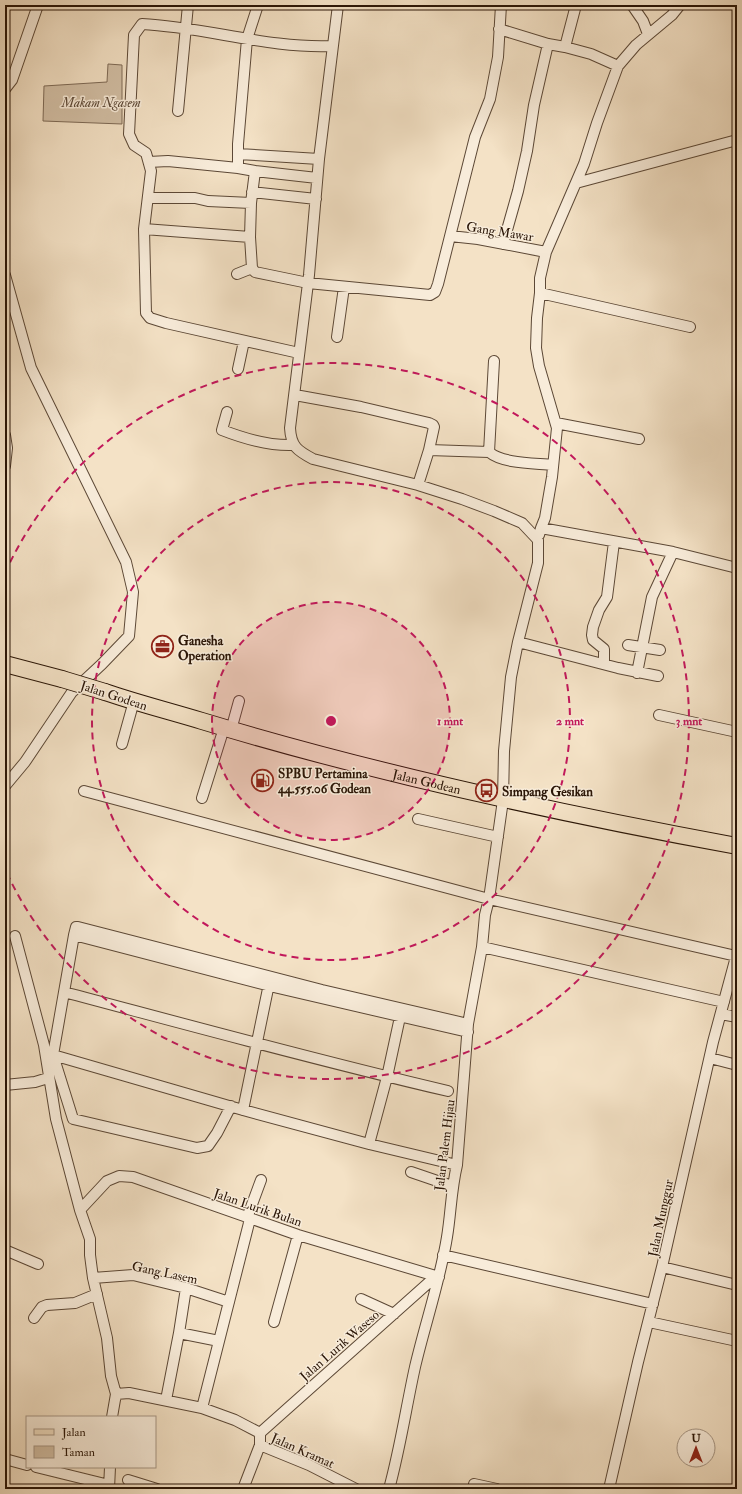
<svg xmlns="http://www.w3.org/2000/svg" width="742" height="1494" font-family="'IM FELL Double Pica',serif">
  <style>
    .green { fill: #d2bfa5; stroke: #7e6a56 }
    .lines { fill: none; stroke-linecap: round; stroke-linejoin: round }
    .street-casing { stroke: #5c4836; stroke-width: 12 }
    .primary-casing { stroke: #2a1506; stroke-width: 18 }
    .street { stroke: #f8ecda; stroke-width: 10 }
    .primary { stroke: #f4e2c6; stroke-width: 16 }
    .primary-bridge-casing { stroke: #2a1506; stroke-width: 18; stroke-linecap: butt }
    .primary-bridge { stroke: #f4e2c6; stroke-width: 16 }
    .ring { fill: none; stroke: #c2185b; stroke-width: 2; stroke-dasharray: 7 5 }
    .labels { text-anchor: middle; stroke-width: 3; stroke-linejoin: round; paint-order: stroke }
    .park-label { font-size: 13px; font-style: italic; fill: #5c4836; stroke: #f8ecda }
    .street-label { font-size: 13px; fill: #2a1506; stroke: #f8ecda }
    .poi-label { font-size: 13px; font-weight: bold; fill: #2a1506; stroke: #f8ecda; text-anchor: start }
    .centre { fill: #c2185b; stroke: #f8ecda; stroke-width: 2 }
    .ring-label { font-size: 12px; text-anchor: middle; font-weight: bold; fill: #c2185b; stroke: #f8ecda; stroke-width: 3; stroke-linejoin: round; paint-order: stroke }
  </style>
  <rect width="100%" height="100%" fill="#f4e2c6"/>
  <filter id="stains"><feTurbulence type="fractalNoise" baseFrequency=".005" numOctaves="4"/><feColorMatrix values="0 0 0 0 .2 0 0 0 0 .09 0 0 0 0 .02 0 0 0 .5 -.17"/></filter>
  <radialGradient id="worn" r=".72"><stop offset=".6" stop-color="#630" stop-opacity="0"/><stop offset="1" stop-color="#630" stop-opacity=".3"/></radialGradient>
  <path class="green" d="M 108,64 L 122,65 L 122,124 L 43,121 L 44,86 L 107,82 Z"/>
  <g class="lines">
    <defs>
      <path id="street" d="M 258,5 L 247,39 L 238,144 L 238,154 L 319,159
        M 338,5 L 319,159 L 309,275 L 290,428 C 291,447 298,451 313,459 L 418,485 L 462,499 L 494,511 L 522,523 L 538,540 L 538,563 L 518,642 L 511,677 L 504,751 L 503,800 L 489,899 L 485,915 L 482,947 L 468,1024 L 457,1165 C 451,1190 451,1213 447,1237 C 440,1281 425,1324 415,1367 C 406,1408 400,1449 389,1489
        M 632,5 L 643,21 L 648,34
        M 499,29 L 548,44 L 565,47 L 591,54 L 618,66
        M 565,47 L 576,5
        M 5,89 L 12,80 L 38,5
        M 178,111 L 188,5
        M 238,154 L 238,168 L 255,171 L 251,203 L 250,237
        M 149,162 L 168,161 L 238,168
        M 255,171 L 317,178
        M 576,183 L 737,140
        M 252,192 L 316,199
        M 148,198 L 195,198 L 208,201 L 251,203
        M 144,229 L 250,237 L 252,268 L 255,272 L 308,283 L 430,295 L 435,292 L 438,284 L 475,137 L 490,99 L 498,57 L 501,5
        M 450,236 L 478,239 L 546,252
        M 503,244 L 518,191 L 527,151 L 534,105 L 548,44
        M 237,274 L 252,268
        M 5,275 L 31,368 L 126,562 L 133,592 L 129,636 L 102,664 L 72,692 L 25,762 L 5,786
        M 540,293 L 690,327
        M 337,337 L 344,287
        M 299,353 L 166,323 L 150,318 L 146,313 L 144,229 L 151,171 L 146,153 L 134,145 L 129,134 L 134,35 L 142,24 C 206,27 269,49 333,46
        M 494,361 L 489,452 C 503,464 535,463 553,465
        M 238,369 L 244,341
        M 295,395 L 361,407 L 429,423 L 433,425 L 434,427 L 429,450 L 418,485
        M 227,412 L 222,430 C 245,439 268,446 293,445
        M 556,423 L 639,439
        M 5,435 L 7,448 L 5,466
        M 429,450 L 489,452
        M 541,528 L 545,518 L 552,477 L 557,428 L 539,366 L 536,348 L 537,318 L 540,293 L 540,278 L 546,252 L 584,164 L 597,123 L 618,66 L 636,45 L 672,15 L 680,5
        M 539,535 L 541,528 L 673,552 L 737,568
        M 518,642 L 618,668 L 658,676
        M 628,645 L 660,650
        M 604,664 L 604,649 L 593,640 L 592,635 L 593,627 L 599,610 L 607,597 L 614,542
        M 637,673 L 652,597 L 673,552
        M 659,715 L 737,732
        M 231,730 L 239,701
        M 122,744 L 134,701
        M 84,791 L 489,899 L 736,956
        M 202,798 L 224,728
        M 418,819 L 498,837
        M 74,935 L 278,988 L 468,1032
        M 15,936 L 44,1045 L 56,1119 L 80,1210 L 90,1239 L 90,1255 L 93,1278 L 107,1338 L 111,1376 L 116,1394 L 112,1417
        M 482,947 L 724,1002
        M 64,992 C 192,1026 319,1061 448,1091
        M 721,1014 L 737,1017
        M 53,1055 L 73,1119 L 197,1148 L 208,1146 L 217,1133 L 231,1106
        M 710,1058 L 737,1065
        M 5,1085 L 35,1082 L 48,1078
        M 243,1110 L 270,979
        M 369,1144 L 387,1077 L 400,1017
        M 457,1165 L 369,1144 L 243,1110 L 53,1055 L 74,935 L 76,927 L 78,927 L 322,990 L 468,1024
        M 411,1172 L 452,1186
        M 80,1210 L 107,1181 L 119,1176 L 133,1177 L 298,1235 L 439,1277
        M 247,1218 L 261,1180
        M 5,1250 L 38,1264
        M 443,1255 L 653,1304
        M 662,1267 L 737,1285
        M 93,1278 L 133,1275 L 186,1288 L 229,1302
        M 361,1299 L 394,1314
        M 34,1318 L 42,1307 L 47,1305 L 75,1303 L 97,1294
        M 274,1322 L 298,1235
        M 649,1322 L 737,1341
        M 179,1333 L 186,1288
        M 116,1394 L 129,1393 L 202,1408 L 235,1420 L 260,1433 L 260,1445
        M 166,1400 L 179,1333 L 219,1341
        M 202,1408 L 250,1219
        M 260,1433 L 435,1277
        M 5,1459 L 27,1465
        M 36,1467 L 109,1485
        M 128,1480 L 157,1489
        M 474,1484 L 497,1489
        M 109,1489 L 110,1467
        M 243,1489 L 260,1445 L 309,1465 L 356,1489
        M 609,1489 L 638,1362 L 662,1267 L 713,1042 L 737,953"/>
      <g id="primary">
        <path d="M 5,664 L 62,679"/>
        <path id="s1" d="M 105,692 C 137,703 169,711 202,721 C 377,774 557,813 737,846"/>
      </g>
    </defs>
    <use href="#street" class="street-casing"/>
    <use href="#primary" class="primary-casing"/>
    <use href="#street" class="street"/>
    <use href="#primary" class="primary"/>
    <defs>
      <path id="primary-bridge" d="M 62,679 L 105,692"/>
    </defs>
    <use href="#primary-bridge" class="primary-bridge-casing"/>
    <use href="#primary-bridge" class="primary-bridge"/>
  </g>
  <circle cx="331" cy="721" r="119" fill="#c2185b" fill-opacity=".12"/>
  <g class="ring">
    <circle cx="331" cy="721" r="119"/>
    <circle cx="331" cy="721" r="239"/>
    <path d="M5 573A358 358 0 1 1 5 869"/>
  </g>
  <defs>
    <symbol id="office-ring" viewBox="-11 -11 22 22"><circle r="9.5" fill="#f8ecda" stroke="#8f2418" stroke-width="1.5"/><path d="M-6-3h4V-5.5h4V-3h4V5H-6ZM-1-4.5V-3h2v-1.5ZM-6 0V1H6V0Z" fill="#8f2418"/></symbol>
    <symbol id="fuel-ring" viewBox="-11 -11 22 22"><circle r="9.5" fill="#f8ecda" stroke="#8f2418" stroke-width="1.5"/><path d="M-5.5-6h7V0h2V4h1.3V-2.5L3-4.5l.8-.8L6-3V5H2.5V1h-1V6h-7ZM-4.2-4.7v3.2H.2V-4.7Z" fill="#8f2418"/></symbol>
    <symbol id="bus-ring" viewBox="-11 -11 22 22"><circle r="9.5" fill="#f8ecda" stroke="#8f2418" stroke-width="1.5"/><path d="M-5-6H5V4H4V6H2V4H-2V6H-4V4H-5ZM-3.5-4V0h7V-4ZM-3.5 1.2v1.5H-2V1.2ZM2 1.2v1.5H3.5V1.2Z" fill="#8f2418"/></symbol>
  </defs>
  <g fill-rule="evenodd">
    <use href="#office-ring" x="150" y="634" width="25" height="25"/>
    <use href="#fuel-ring" x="250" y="768" width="25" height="25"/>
    <use href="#bus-ring" x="474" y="778" width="25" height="25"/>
  </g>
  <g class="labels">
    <g class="park-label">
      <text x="101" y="107">Makam Ngasem</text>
    </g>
    <g class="street-label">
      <text transform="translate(500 231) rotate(9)" y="5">Gang Mawar</text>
      <text transform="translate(114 695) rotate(18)" y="5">Jalan Godean</text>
      <text dy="5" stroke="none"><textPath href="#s1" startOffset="334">Jalan Godean</textPath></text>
      <text transform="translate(444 1145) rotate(-83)" y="5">Jalan Palem Hijau</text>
      <text transform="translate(258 1207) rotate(19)" y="5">Jalan Lurik Bulan</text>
      <text transform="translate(660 1218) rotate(-78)" y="5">Jalan Munggur</text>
      <text transform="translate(165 1272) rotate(12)" y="5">Gang Lasem</text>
      <text transform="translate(339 1345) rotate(-41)" y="5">Jalan Lurik Waseso</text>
      <text transform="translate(303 1450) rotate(24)" y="5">Jalan Kramat</text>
    </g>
    <g class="poi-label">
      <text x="178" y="645">Ganesha<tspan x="178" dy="15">Operation</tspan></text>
      <text x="278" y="778">SPBU Pertamina<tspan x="278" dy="15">44.555.06 Godean</tspan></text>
      <text x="502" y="796">Simpang Gesikan</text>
    </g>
  </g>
  <circle cx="331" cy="721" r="6" class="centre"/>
  <g class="ring-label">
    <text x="450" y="725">1 mnt</text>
    <text x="570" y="725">2 mnt</text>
    <text x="689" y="725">3 mnt</text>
  </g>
  <rect width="742" height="1494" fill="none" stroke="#f4e2c6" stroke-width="20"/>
  <rect x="6" y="6" width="730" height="1482" fill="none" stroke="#2a1506" stroke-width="2"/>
  <rect x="10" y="10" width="722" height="1474" fill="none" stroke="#2a1506"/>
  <rect x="26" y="1416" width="130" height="52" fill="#f8ecda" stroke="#a69685"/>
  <rect x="34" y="1429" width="20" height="6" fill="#f4e2c6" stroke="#a69685"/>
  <text x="62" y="1436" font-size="12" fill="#2a1506">Jalan</text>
  <rect x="34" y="1446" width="20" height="12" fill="#d2bfa5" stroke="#a69685"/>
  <text x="62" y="1456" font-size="12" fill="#2a1506">Taman</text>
  <g transform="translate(696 1448)"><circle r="19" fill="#f8ecda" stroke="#a69685"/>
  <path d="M0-3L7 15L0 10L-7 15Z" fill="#8f2418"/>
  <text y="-6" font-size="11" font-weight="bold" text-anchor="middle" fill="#2a1506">U</text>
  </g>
  <rect width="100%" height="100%" filter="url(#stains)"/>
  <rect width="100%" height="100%" fill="url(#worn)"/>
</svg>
